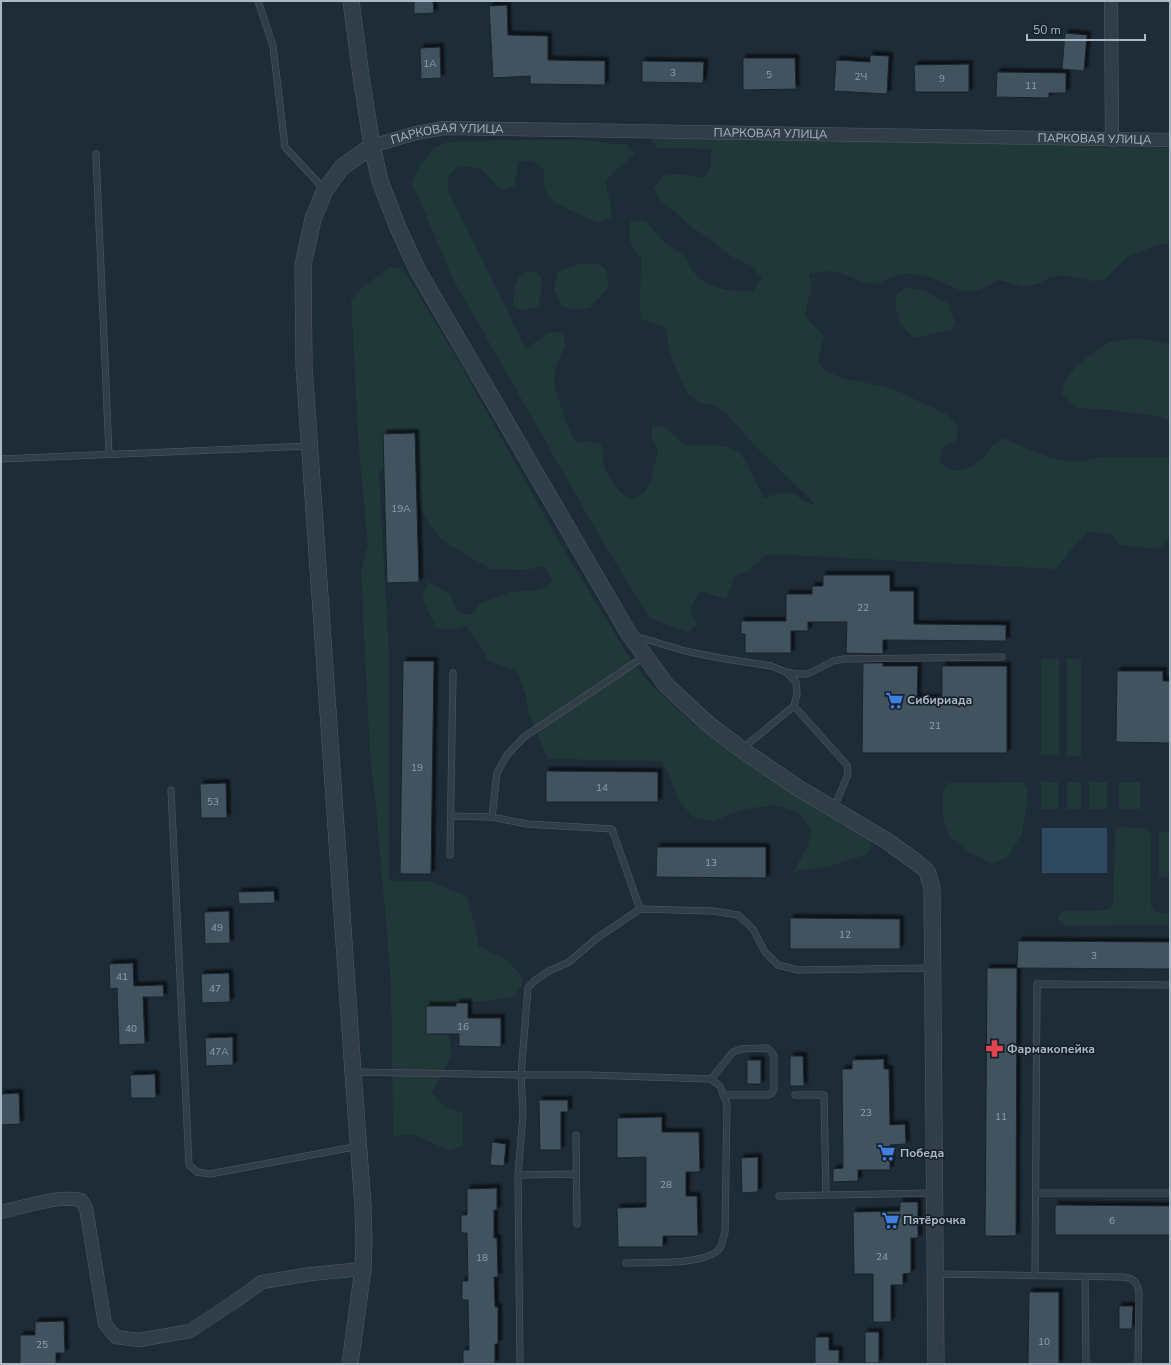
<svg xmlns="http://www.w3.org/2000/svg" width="1171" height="1365" font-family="'Nunito Sans',sans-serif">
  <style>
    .green { fill: #203838 }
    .water { fill: #2f4a60 }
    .building { fill: #435361; stroke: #19242e; filter: url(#shadow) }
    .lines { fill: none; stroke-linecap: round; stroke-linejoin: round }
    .service-casing { stroke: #4f5b66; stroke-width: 7 }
    .minor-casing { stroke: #4f5b66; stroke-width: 14 }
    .tertiary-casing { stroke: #4f5b66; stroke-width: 17 }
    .service { stroke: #313d47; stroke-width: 6 }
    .minor { stroke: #313d47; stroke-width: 13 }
    .tertiary { stroke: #313d47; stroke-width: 16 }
    .labels { text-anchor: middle; stroke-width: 3.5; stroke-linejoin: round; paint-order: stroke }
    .number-label { font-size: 10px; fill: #919fac }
    .street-label { font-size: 12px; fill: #abb8c5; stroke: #17222c }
    .poi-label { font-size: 12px; font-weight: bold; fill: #abb8c5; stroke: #17222c; text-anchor: start }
  </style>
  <defs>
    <filter id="shadow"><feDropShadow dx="3.5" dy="-3.5" stdDeviation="1" flood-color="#0009"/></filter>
  </defs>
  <rect width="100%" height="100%" fill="#1e2c37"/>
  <path class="green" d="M 669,135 L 1170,148 L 1170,244 L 1158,245 L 1129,256 L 1105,279 L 1092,281 L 1064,275 L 1051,277 L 1037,284 L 1024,287 L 998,280 C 958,306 951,278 915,274 C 903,273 893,277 883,281 C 880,282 877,284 874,284 C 862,284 851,276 839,272 C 831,270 818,273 809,273 L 811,287 L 805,316 L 824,337 L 820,350 L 819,364 L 830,373 L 844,379 L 883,386 L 898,391 L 924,404 L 937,409 L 948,416 L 958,427 L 956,441 L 943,447 L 939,461 L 950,470 L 962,470 L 974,465 L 985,457 L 992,446 L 1002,438 L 1051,458 L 1077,462 L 1103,457 L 1170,457 L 1170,540 L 1157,549 L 1119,545 L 1111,534 L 1088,532 L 1070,551 L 1055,569 L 768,554 L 747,571 L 735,576 L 726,599 L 699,591 L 689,613 L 698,624 L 688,633 L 650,618 L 605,546 L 453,279 L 412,183 L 417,170 L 426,159 L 434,147 L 448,142 L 501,140 L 588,140 L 613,144 L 626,144 L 635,154 L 615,171 L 606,180 C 607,193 612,204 611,217 L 598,223 C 586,217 556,206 549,196 C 543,188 544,178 544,169 L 532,161 L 519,161 L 514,186 L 502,190 L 482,170 L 469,166 L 456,168 L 448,177 L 448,191 L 526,349 L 549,332 L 563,333 L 565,345 L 555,370 L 554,383 L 565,420 L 576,443 L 588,441 L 601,444 L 605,469 L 619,491 L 631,499 L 644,493 L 651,481 L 658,451 L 652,439 L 652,425 L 664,427 L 685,445 L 725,446 L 739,452 L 747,463 L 764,498 L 777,494 L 793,493 L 805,502 L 817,506 L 754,445 L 726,413 L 714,405 L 700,403 L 689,395 L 682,383 L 671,356 L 665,327 L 641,319 L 640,304 L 641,258 C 629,244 628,239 631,220 L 646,222 L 664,242 L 686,257 L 691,269 L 700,279 L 713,286 L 727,290 L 753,291 L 762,278 L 752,266 L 740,261 L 728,254 L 706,236 L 694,229 L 682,218 L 660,200 L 653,188 L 662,176 L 677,174 L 705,178 L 711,165 L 711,149 L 658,148 L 651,140 Z
    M 579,264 L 598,264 L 606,269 L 609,287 L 590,308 L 573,310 L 563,306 L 557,297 L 554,288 L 558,272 Z
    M 390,267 L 403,268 L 464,371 L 560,543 L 626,652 L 649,683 L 697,727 L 746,762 L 818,810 L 870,841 L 871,848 L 865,855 L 829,866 L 793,872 L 808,846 L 811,829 L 797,811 L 772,805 L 740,810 L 713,821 L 693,817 L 679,801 L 668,772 L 661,761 L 548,759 L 529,715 L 525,693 L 517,672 L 499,665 L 487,659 L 476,639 L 465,626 L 451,630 L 436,628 L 422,597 L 428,582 L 449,593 L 458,612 L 471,615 L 481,603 L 509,592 L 541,590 L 552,581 L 545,566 L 525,570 L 490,569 L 440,539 L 424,515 L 412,479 L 391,465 L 379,472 L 389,660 L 389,881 L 432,882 L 467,897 L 478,940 L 478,946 L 506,959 L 521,975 L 522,986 L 513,997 L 487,1001 L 456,1003 L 456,1006 L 426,1006 L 426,1034 L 449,1034 L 451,1056 L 432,1093 L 445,1107 L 463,1113 L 463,1145 L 450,1151 L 412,1134 L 393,1137 L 392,1036 L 390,969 L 376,808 L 370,753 L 361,571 L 368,546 L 359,451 L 351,300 L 363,287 Z
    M 535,271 L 542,279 L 539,306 L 521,311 L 513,305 C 514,295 514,277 525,272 C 528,271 532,272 535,271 Z
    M 906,287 L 924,290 L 949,304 L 955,323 L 951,330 L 915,338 L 900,324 L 895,303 L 897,293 Z
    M 1137,338 L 1168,344 L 1170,346 L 1170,420 L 1162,417 L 1112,410 L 1077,408 L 1062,395 L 1064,383 L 1076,366 L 1109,342 Z
    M 1041,659 L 1059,659 L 1059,755 L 1041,755 Z
    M 1067,659 L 1081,659 L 1081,756 L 1067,756 Z
    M 1023,782 L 1027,790 L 1027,803 L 1022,835 L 1006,858 L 992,864 L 969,852 L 949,836 L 943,818 L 943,791 L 948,783 Z
    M 1041,782 L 1058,782 L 1058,809 L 1041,809 Z
    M 1067,782 L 1081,782 L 1081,809 L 1067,809 Z
    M 1089,782 L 1107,782 L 1107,809 L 1089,809 Z
    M 1119,782 L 1140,782 L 1140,809 L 1119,809 Z
    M 1120,827 L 1146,828 L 1151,835 L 1151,907 L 1157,913 L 1170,913 L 1170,925 L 1065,926 L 1058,919 L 1061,911 L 1108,910 L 1113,905 L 1115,831 Z
    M 1159,832 L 1170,832 L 1170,877 L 1159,877 Z"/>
  <path class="water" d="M 1042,828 L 1107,828 L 1107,873 L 1042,873 Z"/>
  <path class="building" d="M 414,1 L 433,1 L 434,13 L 414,14 Z
    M 507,5 L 508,35 L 548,36 L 548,60 L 605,61 L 605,85 L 530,84 L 530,76 L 493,78 L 489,6 Z
    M 1065,33 L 1087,35 L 1084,71 L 1062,69 Z
    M 440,47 L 441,78 L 421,79 L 420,48 Z
    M 870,55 L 889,56 L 887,94 L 834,91 L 836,60 L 870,62 Z
    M 743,58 L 795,58 L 796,89 L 743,90 Z
    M 642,61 L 704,62 L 703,83 L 642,82 Z
    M 969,64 L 969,92 L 915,92 L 914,65 Z
    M 997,72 L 1066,73 L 1066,93 L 1049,93 L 1049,98 L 996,97 Z
    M 415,433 L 419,582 L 387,583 L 383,434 Z
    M 823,575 L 890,575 L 890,591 L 914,591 L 914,624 L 1006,625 L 1006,641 L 883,640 L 883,654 L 846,653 L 847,622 L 808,622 L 808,631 L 791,631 L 791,653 L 745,653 L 745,634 L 741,634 L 741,621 L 786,621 L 786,594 L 812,594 L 812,586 L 823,586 Z
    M 403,661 L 434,661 L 431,874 L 400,874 Z
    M 863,663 L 883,663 L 883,666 L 918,666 L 917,698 L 942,698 L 942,666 L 1007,666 L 1007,753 L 862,753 Z
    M 1117,671 L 1163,671 L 1163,681 L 1170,681 L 1170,743 L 1116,742 Z
    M 546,771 L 658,772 L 658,802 L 546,802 Z
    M 226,783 L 227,818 L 201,818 L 200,784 Z
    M 657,847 L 766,847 L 766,878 L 656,877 Z
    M 274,891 L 275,903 L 239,904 L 238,892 Z
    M 229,911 L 230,943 L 205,944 L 204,912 Z
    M 790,918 L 900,919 L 900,949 L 790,949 Z
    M 1018,941 L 1170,942 L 1170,969 L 1017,968 Z
    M 133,963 L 134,986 L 163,985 L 164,997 L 143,997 L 145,1044 L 119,1045 L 117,988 L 110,989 L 109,964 Z
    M 987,968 L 1017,968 L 1016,1236 L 985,1236 Z
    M 229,973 L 230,1002 L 202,1003 L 201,974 Z
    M 456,1003 L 468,1003 L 468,1018 L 501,1018 L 501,1047 L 459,1046 L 459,1034 L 426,1034 L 426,1006 L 456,1006 Z
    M 233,1037 L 233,1065 L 206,1066 L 205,1038 Z
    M 790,1056 L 803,1056 L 804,1086 L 790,1086 Z
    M 884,1059 L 884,1069 L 889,1069 L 890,1125 L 905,1124 L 906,1144 L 890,1145 L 890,1170 L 858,1170 L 858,1181 L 833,1182 L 833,1169 L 843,1168 L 842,1069 L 852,1069 L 852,1060 Z
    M 747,1060 L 761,1060 L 761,1084 L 747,1084 Z
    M 155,1074 L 156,1098 L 131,1098 L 130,1075 Z
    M 19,1093 L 20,1124 L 1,1125 L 1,1094 Z
    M 539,1100 L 568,1100 L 568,1112 L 561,1112 L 561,1150 L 540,1150 Z
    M 662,1117 L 662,1132 L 699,1132 L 700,1172 L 686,1172 L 686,1196 L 697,1196 L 698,1236 L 663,1236 L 663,1247 L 618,1247 L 617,1208 L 646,1207 L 646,1157 L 617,1158 L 617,1118 Z
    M 492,1142 L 506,1144 L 504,1166 L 490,1165 Z
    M 758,1157 L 758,1192 L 742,1193 L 741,1158 Z
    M 497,1188 L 497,1210 L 494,1210 L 494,1238 L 497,1238 L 498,1277 L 494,1277 L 495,1307 L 498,1307 L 498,1344 L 495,1344 L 495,1364 L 463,1364 L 463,1350 L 469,1350 L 468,1300 L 462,1300 L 462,1281 L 468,1281 L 467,1233 L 461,1233 L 461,1215 L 467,1215 L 467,1189 Z
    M 900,1202 L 918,1202 L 918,1238 L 911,1238 L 911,1273 L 903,1274 L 903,1285 L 891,1285 L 891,1322 L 873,1322 L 873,1274 L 854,1274 L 853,1212 L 900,1211 Z
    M 1055,1205 L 1170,1206 L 1170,1235 L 1055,1235 Z
    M 1029,1292 L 1059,1292 L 1059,1364 L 1028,1364 Z
    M 1119,1306 L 1133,1306 L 1132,1329 L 1119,1329 Z
    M 64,1321 L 65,1353 L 56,1353 L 56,1364 L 20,1364 L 20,1335 L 35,1335 L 35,1322 Z
    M 865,1332 L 879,1332 L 879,1363 L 865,1363 Z
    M 815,1337 L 829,1337 L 829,1350 L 839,1350 L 839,1364 L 815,1364 Z"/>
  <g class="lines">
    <defs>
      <path id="service" d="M 258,1 L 273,46 L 285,147 L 325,190
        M 96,154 L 109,454
        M 1,459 L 309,446
        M 635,636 L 685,651 L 720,658 L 771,666 L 786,672 L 796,682 L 797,694 L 794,706 L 743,748
        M 786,672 L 797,674 L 808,674 L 833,661 L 844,659 L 1002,657
        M 794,706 L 847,765 L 848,774 L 834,808
        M 171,790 L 189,1165 L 197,1172 L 210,1174 L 359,1146
        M 451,816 L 492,817 L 527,824 L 612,829 L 640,909 L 713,911 L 738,915 L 753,929 L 765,952 L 778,965 L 798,970 L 932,968
        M 492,817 L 497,773 L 507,755 L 524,737 L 645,656
        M 450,855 L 453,673
        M 354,1072 L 521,1075 L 588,1075 L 711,1079 L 720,1086 L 727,1104 L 725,1232 C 723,1237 722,1246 719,1249 C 704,1266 648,1262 626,1263
        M 711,1079 L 733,1052 L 741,1049 L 767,1048 L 771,1051 L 774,1056 L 774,1089 L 772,1093 L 768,1095 L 723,1095
        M 795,1095 L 824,1095 L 826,1195
        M 576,1135 L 577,1224
        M 518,1175 L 576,1174
        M 1036,1193 L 1170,1193
        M 779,1196 L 934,1193
        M 936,1274 L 1124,1277 C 1135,1279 1137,1282 1139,1293 L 1138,1364
        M 1035,1276 L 1037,984 L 1170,985
        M 1085,1277 L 1086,1364
        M 520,1364 L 518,1175 L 523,1115 L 521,1075 L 528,988 L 534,981 L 549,971 L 569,962 L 597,938 L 640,909"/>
      <g id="minor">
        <path d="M 1111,1 L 1112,140"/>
        <path id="s1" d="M 372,146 L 416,133 L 444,128 L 1170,140"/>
        <path d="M 1,1212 C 27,1207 54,1195 81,1200 L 86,1208 L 105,1324 L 116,1337 L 139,1340 L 190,1331 L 234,1302 L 262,1282 L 311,1274 L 363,1269"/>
      </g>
      <path id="tertiary" d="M 351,1 L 361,76 L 372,146 L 380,181 L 398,228 L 418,271 L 629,634 L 667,686 L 707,723 L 741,749 L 798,788 L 887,841 L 916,862 L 927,871 L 932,888 L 936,1364
        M 350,1364 L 363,1269 L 364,1241 L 363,1206 L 353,1072 L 304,366 L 303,265 L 313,219 L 325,190 L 342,167 L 372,146"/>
    </defs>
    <use href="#service" class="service-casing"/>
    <use href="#minor" class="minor-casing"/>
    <use href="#tertiary" class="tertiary-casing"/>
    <use href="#service" class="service"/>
    <use href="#minor" class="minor"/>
    <use href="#tertiary" class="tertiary"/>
  </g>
  <defs>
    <symbol id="supermarket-bare" viewBox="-9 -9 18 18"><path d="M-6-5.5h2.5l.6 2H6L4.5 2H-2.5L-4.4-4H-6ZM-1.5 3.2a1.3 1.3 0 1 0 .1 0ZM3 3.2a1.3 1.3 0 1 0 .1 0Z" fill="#3f7fe0" stroke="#17222c" stroke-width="2.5" paint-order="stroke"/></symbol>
    <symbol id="pharmacy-bare" viewBox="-9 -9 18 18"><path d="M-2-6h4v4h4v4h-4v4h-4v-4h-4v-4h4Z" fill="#e0444e" stroke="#17222c" stroke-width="2.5" paint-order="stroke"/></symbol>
  </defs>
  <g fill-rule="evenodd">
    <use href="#supermarket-bare" x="882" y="688" width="25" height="25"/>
    <use href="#pharmacy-bare" x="982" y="1036" width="25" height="25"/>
    <use href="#supermarket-bare" x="874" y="1140" width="25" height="25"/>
    <use href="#supermarket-bare" x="878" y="1208" width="25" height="25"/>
  </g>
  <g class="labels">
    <g class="number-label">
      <text x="430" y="67">1А</text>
      <text x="673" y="76">3</text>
      <text x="769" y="78">5</text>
      <text x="861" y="80">2Ч</text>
      <text x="942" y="82">9</text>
      <text x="1031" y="89">11</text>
      <text x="401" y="512">19А</text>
      <text x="863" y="611">22</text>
      <text x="935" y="729">21</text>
      <text x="417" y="771">19</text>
      <text x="602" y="791">14</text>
      <text x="213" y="805">53</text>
      <text x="711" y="866">13</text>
      <text x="217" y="931">49</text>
      <text x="845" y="938">12</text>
      <text x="1094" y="959">3</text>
      <text x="122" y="980">41</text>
      <text x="215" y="992">47</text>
      <text x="463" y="1030">16</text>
      <text x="131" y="1032">40</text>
      <text x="219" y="1055">47А</text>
      <text x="866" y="1116">23</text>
      <text x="1001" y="1120">11</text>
      <text x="666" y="1188">28</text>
      <text x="1112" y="1224">6</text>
      <text x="882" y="1260">24</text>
      <text x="482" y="1261">18</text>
      <text x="1044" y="1345">10</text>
      <text x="42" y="1348">25</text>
    </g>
    <g class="street-label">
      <text dy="4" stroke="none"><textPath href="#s1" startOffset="401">ПАРКОВАЯ УЛИЦА</textPath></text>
      <text dy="4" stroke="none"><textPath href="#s1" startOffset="77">ПАРКОВАЯ УЛИЦА</textPath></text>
      <text dy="4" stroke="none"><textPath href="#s1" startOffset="725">ПАРКОВАЯ УЛИЦА</textPath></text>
    </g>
    <g class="poi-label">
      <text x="907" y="704">Сибириада</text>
      <text x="1007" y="1053">Фармакопейка</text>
      <text x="900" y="1157">Победа</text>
      <text x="903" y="1224">Пятёрочка</text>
    </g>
  </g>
  <rect width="1171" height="1365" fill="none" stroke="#abb8c5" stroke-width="4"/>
  <path d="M1027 34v6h118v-6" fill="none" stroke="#abb8c5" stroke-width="2"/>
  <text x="1033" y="34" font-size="12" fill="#abb8c5" stroke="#17222c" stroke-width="3" paint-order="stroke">50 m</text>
</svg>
